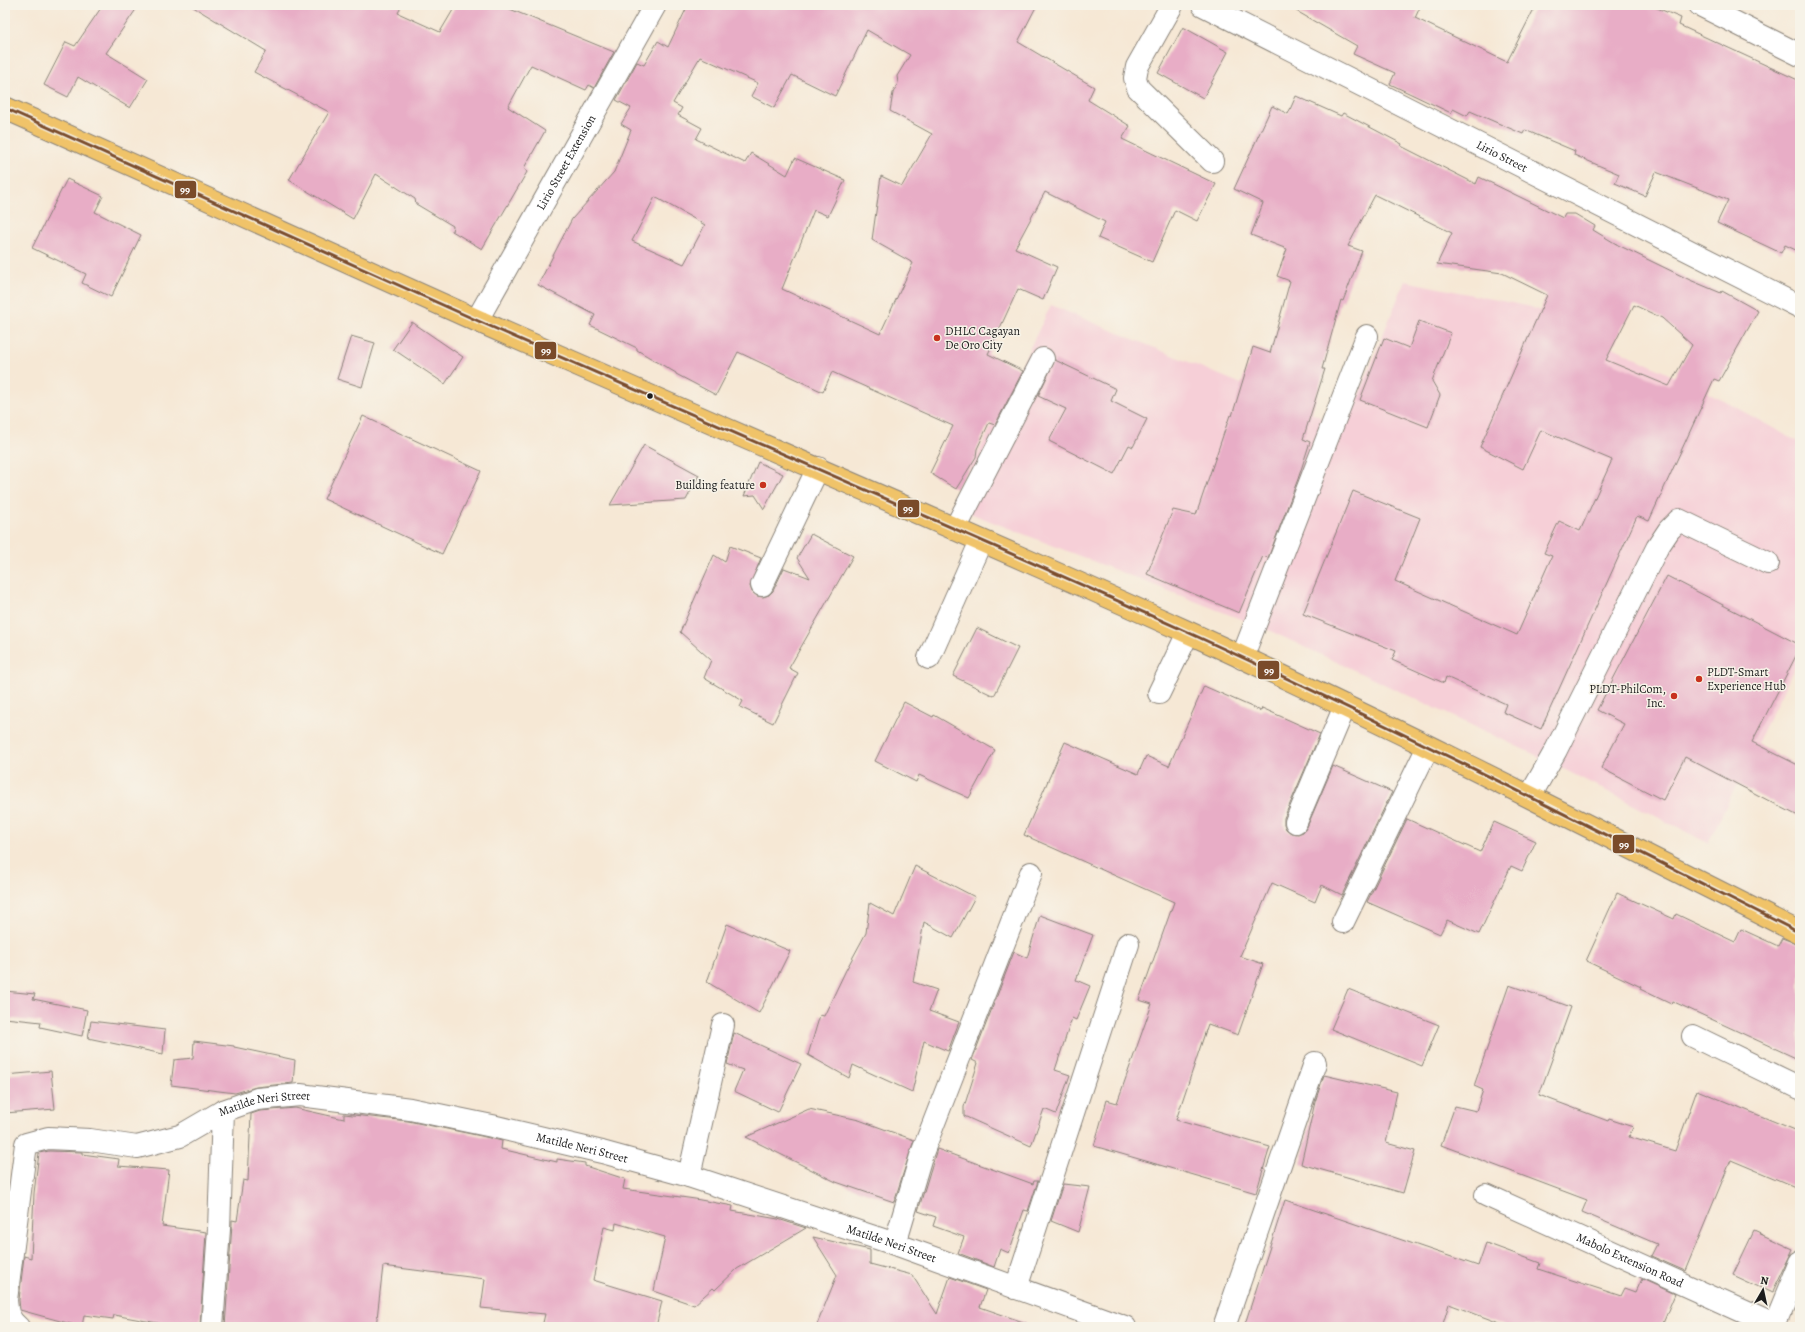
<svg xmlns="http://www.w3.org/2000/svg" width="1805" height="1332" font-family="Alegreya,serif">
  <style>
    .built { fill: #f6cfd7 }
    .building { fill: #e8adc6; fill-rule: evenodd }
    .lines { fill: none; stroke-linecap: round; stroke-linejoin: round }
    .minor-casing { stroke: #898278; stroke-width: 24 }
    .major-casing { stroke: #898278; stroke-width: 24 }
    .minor { stroke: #fff; stroke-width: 22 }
    .major { stroke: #f0c369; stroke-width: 22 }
    .bus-1-casing { stroke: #f7f3e8; stroke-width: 6 }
    .bus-1 { stroke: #7a4b2a; stroke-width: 3 }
    .poi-dot { fill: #c8321e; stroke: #f7f3e8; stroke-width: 1.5 }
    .bus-dot { fill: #1c1c1c; stroke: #f7f3e8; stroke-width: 1.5 }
    .labels { text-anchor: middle; stroke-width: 3; stroke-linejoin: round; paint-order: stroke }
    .street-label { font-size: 12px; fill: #1c1c1c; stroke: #f7f3e8 }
    .poi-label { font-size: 12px; fill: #1c1c1c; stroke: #f7f3e8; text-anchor: start }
    .line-badge { stroke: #f7f3e8; stroke-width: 1.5 }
    .badge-label { font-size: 11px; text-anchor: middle; font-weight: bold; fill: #fff }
  </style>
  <rect width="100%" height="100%" fill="#f7f3e8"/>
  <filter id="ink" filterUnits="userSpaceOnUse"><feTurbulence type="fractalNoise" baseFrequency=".025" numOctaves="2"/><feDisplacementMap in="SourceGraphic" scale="8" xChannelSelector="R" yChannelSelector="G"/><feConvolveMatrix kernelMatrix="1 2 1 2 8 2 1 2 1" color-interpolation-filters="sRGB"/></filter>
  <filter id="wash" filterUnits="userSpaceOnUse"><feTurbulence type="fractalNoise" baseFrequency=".012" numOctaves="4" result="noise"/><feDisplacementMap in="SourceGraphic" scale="16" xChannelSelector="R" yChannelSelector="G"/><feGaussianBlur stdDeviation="0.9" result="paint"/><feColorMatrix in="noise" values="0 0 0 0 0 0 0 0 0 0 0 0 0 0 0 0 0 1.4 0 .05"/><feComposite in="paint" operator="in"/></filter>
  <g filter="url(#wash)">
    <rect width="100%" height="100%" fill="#f6e8d5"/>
    <path class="built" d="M 1405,281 L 1531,307 L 1726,402 L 1800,443 L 1800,656 L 1708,843 L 1542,758 L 1266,629 L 952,506 L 1051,305 L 1345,427 Z"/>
    <g id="blocks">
      <path class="building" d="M 103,5 L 139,5 L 106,53 L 148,79 L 130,108 L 78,77 L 68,97 L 44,85 L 66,42 L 75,46 Z
        M 190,5 L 402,5 L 398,13 L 440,32 L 456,5 L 500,5 L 614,52 L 594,88 L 589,85 L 586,90 L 531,65 L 508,107 L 545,131 L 524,168 L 527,172 L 482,249 L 452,231 L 453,226 L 416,204 L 415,199 L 376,174 L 353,219 L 289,180 L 329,112 L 254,72 L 266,51 Z
        M 688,5 L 1037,5 L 1018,42 L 1094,87 L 1088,100 L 1130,126 L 1122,139 L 1216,184 L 1197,221 L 1175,210 L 1152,262 L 1098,238 L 1105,222 L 1045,192 L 1015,248 L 1057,267 L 1043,300 L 1018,289 L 988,354 L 1023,371 L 995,425 L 989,423 L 977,449 L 976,457 L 956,489 L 930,473 L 953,426 L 832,372 L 823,392 L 738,352 L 716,395 L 676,374 L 676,373 L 637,350 L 637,348 L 590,325 L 595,315 L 538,285 L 572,219 L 614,172 L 631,130 L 621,124 L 631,108 L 616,100 L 637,62 L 644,65 L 658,41 L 668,47 ZM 867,30 L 910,55 L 897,76 L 898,83 L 893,93 L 890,111 L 932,134 L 902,186 L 881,176 L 872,240 L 913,263 L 880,334 L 782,289 L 814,210 L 828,216 L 845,180 L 795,158 L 787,175 L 751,153 L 745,163 L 696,139 L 702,128 L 678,115 L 682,108 L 673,103 L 700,57 L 758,83 L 751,96 L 774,108 L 792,75 L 835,96 ZM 655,197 L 705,225 L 684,264 L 632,241 Z
        M 1286,5 L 1421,5 L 1415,18 L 1507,62 L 1536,5 L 1650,5 L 1681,18 L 1679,25 L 1800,81 L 1800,252 L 1785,245 L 1781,253 L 1717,223 L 1728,200 L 1656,172 L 1645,196 L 1615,183 L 1619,174 L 1574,155 L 1575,151 L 1525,130 L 1523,134 L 1470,111 L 1467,116 L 1453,109 L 1451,113 L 1390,84 L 1395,73 L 1353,54 L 1357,46 Z
        M 1183,27 L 1228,52 L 1203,98 L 1158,73 Z
        M 1296,96 L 1341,116 L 1343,113 L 1402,144 L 1401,146 L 1476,184 L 1479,177 L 1563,218 L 1565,214 L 1575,214 L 1595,226 L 1593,230 L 1618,245 L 1690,280 L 1721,293 L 1722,291 L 1758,311 L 1719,381 L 1714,379 L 1649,521 L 1637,516 L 1541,729 L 1503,712 L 1506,704 L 1446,677 L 1444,683 L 1392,660 L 1396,651 L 1303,614 L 1353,491 L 1420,518 L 1395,581 L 1517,635 L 1552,556 L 1544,553 L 1559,521 L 1580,531 L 1612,460 L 1541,430 L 1523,469 L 1480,447 L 1547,295 L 1502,273 L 1437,264 L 1452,233 L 1375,195 L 1348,246 L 1362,251 L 1343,301 L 1341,300 L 1322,369 L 1325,369 L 1303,439 L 1310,442 L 1298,479 L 1268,558 L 1263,556 L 1239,613 L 1147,574 L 1173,510 L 1196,515 L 1230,415 L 1232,416 L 1253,347 L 1270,353 L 1290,281 L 1277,276 L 1287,249 L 1251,235 L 1263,203 L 1234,189 L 1272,106 L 1288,114 ZM 1634,305 L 1662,318 L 1692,345 L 1669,386 L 1606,360 Z
        M 67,179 L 103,196 L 95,212 L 141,235 L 111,297 L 82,283 L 86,274 L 32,248 Z
        M 1419,321 L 1451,333 L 1432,381 L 1440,395 L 1428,427 L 1360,400 L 1384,338 L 1409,348 Z
        M 412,322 L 463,357 L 445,384 L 393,349 Z
        M 351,336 L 375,343 L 362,387 L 337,379 Z
        M 1055,360 L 1116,389 L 1111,401 L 1147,419 L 1133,447 L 1129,445 L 1114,474 L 1049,441 L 1066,409 L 1038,396 Z
        M 363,416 L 481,471 L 442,554 L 324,499 Z
        M 644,445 L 699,475 L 686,500 L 610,505 Z
        M 758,462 L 783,474 L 764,509 L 755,495 L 744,496 Z
        M 811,534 L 853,556 L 789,668 L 798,673 L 773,723 L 740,707 L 743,701 L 704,678 L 711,660 L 680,632 L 714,555 L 725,562 L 730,546 L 761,558 L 750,586 L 752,592 L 757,596 L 763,597 L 769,595 L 773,591 L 784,568 L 810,578 L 797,558 Z
        M 1667,576 L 1800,645 L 1800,648 L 1752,742 L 1800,766 L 1800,817 L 1685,757 L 1663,800 L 1601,768 L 1624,724 L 1597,710 Z
        M 977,628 L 1018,648 L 994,696 L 953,676 Z
        M 1204,686 L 1261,711 L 1262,708 L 1320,734 L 1284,818 L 1284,824 L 1286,829 L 1291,833 L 1298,834 L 1303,832 L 1307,827 L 1333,766 L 1392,792 L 1342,895 L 1322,885 L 1315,902 L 1272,883 L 1240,956 L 1263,964 L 1238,1035 L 1208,1024 L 1176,1120 L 1270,1147 L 1256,1193 L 1094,1146 L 1107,1100 L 1117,1103 L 1152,1004 L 1139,1000 L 1174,902 L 1024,835 L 1065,742 L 1138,774 L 1146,756 L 1169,766 Z
        M 904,702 L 933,717 L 934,715 L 995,750 L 969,798 L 919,775 L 916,782 L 875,761 Z
        M 1407,819 L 1480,852 L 1494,822 L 1536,841 L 1522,871 L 1511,866 L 1479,934 L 1447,920 L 1440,934 L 1367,902 Z
        M 915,866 L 975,897 L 953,938 L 924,922 L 913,982 L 937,990 L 929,1011 L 959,1022 L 948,1051 L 924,1041 L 912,1092 L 853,1065 L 849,1078 L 808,1055 L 820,1015 L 824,1016 L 846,970 L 866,933 L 870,903 L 894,916 Z
        M 1617,893 L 1674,919 L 1676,914 L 1735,942 L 1741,929 L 1778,946 L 1782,938 L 1800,945 L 1800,1060 L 1672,1001 L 1671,1004 L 1640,989 L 1641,987 L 1586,961 Z
        M 1040,915 L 1093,935 L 1076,980 L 1090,986 L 1076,1020 L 1072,1018 L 1055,1070 L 1070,1075 L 1056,1114 L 1044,1109 L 1031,1146 L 964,1116 L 964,1107 L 978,1063 L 972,1060 L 1014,952 L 1027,958 Z
        M 727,924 L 790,951 L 759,1013 L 707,982 Z
        M 1509,985 L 1571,1007 L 1539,1095 L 1608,1121 L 1609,1119 L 1633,1127 L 1629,1137 L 1675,1151 L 1697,1090 L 1800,1132 L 1800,1189 L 1731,1160 L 1685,1271 L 1651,1256 L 1657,1244 L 1582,1212 L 1587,1200 L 1441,1145 L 1455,1106 L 1476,1111 L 1483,1090 L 1474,1086 Z
        M 1348,989 L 1439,1025 L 1422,1066 L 1331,1029 Z
        M 5,991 L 35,994 L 33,999 L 87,1010 L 82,1036 L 40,1027 L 41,1022 L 5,1018 Z
        M 91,1021 L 165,1030 L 163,1054 L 88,1038 Z
        M 734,1033 L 801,1064 L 778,1112 L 734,1091 L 743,1070 L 727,1064 Z
        M 194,1041 L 234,1046 L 234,1047 L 295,1060 L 293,1083 L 256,1087 L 235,1093 L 171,1085 L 174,1060 L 193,1058 Z
        M 51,1071 L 55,1109 L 5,1113 L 5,1075 Z
        M 1324,1075 L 1397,1092 L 1386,1143 L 1415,1151 L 1403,1193 L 1301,1164 L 1315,1102 Z
        M 295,1108 L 344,1119 L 344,1114 L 408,1121 L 481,1136 L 502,1141 L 501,1149 L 557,1162 L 557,1159 L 585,1163 L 585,1166 L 625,1179 L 623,1189 L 695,1199 L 733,1206 L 732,1211 L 778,1219 L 806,1228 L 737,1269 L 715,1290 L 713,1288 L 694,1305 L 654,1291 L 665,1237 L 616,1223 L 615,1230 L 604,1227 L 593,1280 L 662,1301 L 656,1327 L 542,1327 L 545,1314 L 481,1308 L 485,1279 L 383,1266 L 376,1327 L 225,1327 L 232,1224 L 232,1220 L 237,1221 L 243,1180 L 248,1181 L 251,1114 L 260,1111 Z
        M 809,1109 L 859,1120 L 914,1140 L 894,1202 L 836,1182 L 746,1137 Z
        M 937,1149 L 1033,1184 L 1034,1181 L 1038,1181 L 1028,1211 L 1024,1210 L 1009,1253 L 1000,1249 L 994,1267 L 958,1253 L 964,1237 L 933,1226 L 936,1217 L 918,1211 Z
        M 49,1151 L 82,1152 L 82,1154 L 119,1159 L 118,1166 L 169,1170 L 162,1226 L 206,1232 L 200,1327 L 179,1327 L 114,1315 L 113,1319 L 84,1315 L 82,1327 L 20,1310 L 19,1300 L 24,1256 L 31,1258 L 34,1193 L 39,1153 Z
        M 1063,1184 L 1090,1187 L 1078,1232 L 1051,1221 Z
        M 1285,1200 L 1478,1266 L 1486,1243 L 1540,1263 L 1538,1269 L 1621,1296 L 1625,1288 L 1636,1292 L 1642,1279 L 1675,1294 L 1661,1327 L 1510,1327 L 1449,1304 L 1442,1327 L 1244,1327 Z
        M 1754,1231 L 1793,1249 L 1772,1293 L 1733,1275 Z
        M 813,1237 L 870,1250 L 870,1264 L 912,1275 L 937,1314 L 950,1277 L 986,1290 L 980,1307 L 1026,1323 L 1025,1327 L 816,1327 L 837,1275 Z"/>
    </g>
  </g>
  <g filter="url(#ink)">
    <use href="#blocks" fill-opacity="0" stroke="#898278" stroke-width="1"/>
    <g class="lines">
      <defs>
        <g id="minor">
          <path d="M 1172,5 L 1137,67 L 1135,78 L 1138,88 L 1212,161"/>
          <path id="s1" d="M 1203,5 L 1800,307"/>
          <path d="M 1700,5 L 1800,55"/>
          <path id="s2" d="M 477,320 L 655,5"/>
          <path d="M 955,529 L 1043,359"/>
          <path d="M 762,585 L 818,468"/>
          <path d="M 929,658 L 981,541"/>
          <path d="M 1242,658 L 1367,336"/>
          <path d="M 1159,693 L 1188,633"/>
          <path d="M 1530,796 L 1556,750 L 1657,548 L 1669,530 L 1679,520 L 1768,563"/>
          <path d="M 1296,822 L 1345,706"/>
          <path d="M 1343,922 L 1428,747"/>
          <path d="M 1693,1036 L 1800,1088"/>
          <path d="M 689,1176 L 723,1025"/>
          <path id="s3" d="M 1486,1195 L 1773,1325"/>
          <path d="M 895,1244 L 921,1156 L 1031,873"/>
          <path d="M 1016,1288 L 1128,944"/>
          <path id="s4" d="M 18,1327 C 8,1319 7,1312 6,1300 L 26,1144 L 48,1138 L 90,1140 L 137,1147 L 180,1136 L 223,1111 L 257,1099 L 300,1095 L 410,1109 L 492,1126 L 602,1152 L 689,1176 L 895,1244 L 1125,1327"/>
          <path d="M 212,1327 L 219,1229 L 223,1111"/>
          <path d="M 1224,1327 L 1315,1063"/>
          <path d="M 1773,1327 L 1800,1262"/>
        </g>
        <path id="major" d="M 5,108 C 162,178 318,250 476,320 C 712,424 950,525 1185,631 C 1393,726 1596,830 1800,933"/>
      </defs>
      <use href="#minor" class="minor-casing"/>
      <use href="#major" class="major-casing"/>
      <use href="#minor" class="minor"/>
      <use href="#major" class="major"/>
      <defs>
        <path id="bus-1" d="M 5,108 C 162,178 318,250 476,320 C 712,424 950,525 1185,631 C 1393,726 1596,830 1800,933"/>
      </defs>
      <use href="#bus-1" class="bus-1-casing"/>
      <use href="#bus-1" class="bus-1"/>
    </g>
  </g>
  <g class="poi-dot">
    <circle cx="937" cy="338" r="4"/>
    <circle cx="763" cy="485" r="4"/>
    <circle cx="1699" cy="679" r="4"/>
    <circle cx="1674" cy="696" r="4"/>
  </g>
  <circle class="bus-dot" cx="650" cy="396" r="3.5"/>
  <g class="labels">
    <g class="street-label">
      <text dy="4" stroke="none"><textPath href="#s1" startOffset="335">Lirio Street</textPath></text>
      <text dy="4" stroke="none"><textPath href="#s2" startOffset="181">Lirio Street Extension</textPath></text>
      <text dy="4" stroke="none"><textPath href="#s4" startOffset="437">Matilde Neri Street</textPath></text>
      <text dy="4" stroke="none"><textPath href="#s4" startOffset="761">Matilde Neri Street</textPath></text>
      <text dy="4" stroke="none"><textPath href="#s4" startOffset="1085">Matilde Neri Street</textPath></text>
      <text dy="4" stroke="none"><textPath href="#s3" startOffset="158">Mabolo Extension Road</textPath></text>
    </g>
    <g class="poi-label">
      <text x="945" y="335">DHLC Cagayan<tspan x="945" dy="14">De Oro City</tspan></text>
      <text x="755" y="489" text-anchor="end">Building feature</text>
      <text x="1707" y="676">PLDT-Smart<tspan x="1707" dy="14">Experience Hub</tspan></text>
      <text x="1666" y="693" text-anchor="end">PLDT-PhilCom,<tspan x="1666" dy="14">Inc.</tspan></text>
    </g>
  </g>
  <g class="line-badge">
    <rect x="174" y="180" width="23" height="19" rx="4" fill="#7a4b2a"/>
    <rect x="534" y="341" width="23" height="19" rx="4" fill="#7a4b2a"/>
    <rect x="897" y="499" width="23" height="19" rx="4" fill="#7a4b2a"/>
    <rect x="1257" y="660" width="23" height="20" rx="4" fill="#7a4b2a"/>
    <rect x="1612" y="834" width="23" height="20" rx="4" fill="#7a4b2a"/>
  </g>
  <g class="badge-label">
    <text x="185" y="193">99</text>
    <text x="546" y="354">99</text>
    <text x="908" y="512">99</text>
    <text x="1269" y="674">99</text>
    <text x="1624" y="848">99</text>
  </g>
  <rect width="1805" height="1332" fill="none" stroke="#f7f3e8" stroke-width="20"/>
  <g transform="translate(1763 1290) rotate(9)" stroke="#f7f3e8" stroke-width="3" paint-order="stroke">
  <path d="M0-3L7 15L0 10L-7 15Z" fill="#1c1c1c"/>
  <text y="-6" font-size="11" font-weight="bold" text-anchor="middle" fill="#1c1c1c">N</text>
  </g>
</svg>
